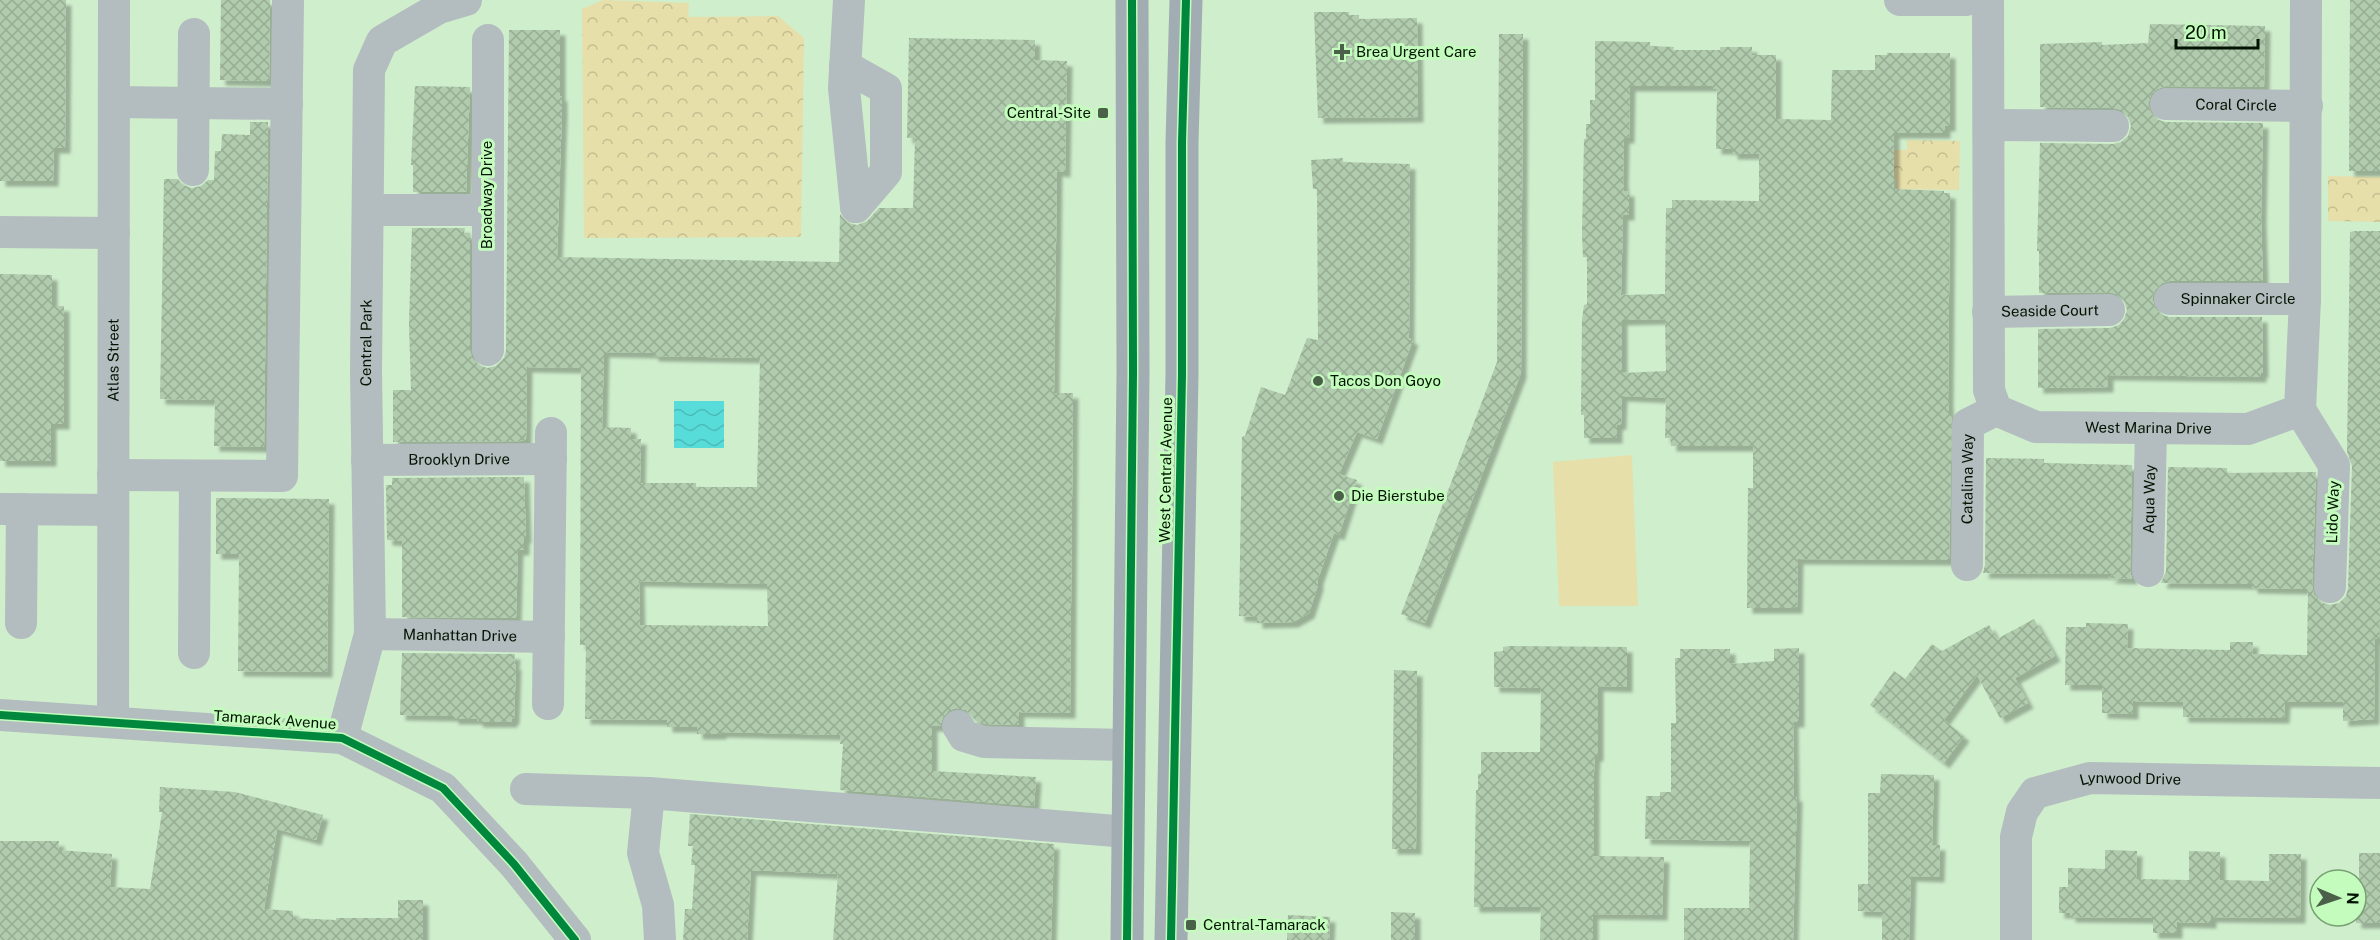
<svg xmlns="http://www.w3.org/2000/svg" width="2380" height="940" font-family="'Public Sans',sans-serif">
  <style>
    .grass { fill: #e6dfaa }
    .park { fill: url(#park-crowns) }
    .water { fill: url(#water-waves) }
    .building { fill: url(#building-cross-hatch); fill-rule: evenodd; filter: url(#shadow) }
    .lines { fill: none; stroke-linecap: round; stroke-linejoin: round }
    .minor { stroke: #b3bcbf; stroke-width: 32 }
    .major { stroke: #a1adb2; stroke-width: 33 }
    .cycleway-casing { stroke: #c4fcbe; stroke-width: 11 }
    .cycleway { stroke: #00873e; stroke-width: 8 }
    .poi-dot { fill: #4a6048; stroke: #c4fcbe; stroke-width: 2 }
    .labels { text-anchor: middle; stroke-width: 6; stroke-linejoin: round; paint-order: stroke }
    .poi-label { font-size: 15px; fill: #021401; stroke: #c4fcbe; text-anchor: start }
    .street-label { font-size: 15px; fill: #021401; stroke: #c4fcbe }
  </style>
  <defs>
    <pattern id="park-crowns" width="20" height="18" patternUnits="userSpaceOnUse" patternTransform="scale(1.5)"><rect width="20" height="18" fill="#e6dfaa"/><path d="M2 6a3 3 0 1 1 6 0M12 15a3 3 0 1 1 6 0" fill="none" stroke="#c4be90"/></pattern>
    <pattern id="water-waves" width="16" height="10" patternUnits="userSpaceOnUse" patternTransform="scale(1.5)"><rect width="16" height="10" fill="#57dcda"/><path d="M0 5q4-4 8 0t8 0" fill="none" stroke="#4abcb9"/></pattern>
    <pattern id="building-cross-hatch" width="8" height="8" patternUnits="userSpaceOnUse" patternTransform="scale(1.5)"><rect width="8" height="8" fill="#b0cbad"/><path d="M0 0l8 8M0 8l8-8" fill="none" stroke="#96ad93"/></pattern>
    <filter id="shadow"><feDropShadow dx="5.5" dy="5.5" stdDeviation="1.5" flood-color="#0004"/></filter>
  </defs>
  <rect width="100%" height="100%" fill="#cfeecc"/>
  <path class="grass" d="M 1632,455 L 1638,606 L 1559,606 L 1553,462 Z"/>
  <path class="park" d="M 603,0 L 689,3 L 688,17 L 778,16 L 804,38 L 801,237 L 584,238 L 582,9 Z
    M 1907,140 L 1960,141 L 1959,190 L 1896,189 L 1896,179 L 1866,179 L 1866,150 L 1907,150 Z
    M 2328,176 L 2380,177 L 2380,222 L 2328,221 Z"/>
  <path class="water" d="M 674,401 L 724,401 L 724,448 L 674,448 Z"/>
  <path class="building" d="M 0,0 L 66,0 L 65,148 L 54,148 L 53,181 L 0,181 Z
    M 221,0 L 270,0 L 269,81 L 220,80 Z
    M 2350,0 L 2380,0 L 2380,171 L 2349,171 Z
    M 1314,12 L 1349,12 L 1349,15 L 1359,15 L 1359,19 L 1417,18 L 1418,117 L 1318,118 Z
    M 2150,24 L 2265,26 L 2264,87 L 2166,86 L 2157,89 L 2151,94 L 2148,104 L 2151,113 L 2156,119 L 2165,122 L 2263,123 L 2261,218 L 2263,281 L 2169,281 L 2162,283 L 2155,290 L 2152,298 L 2155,308 L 2162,315 L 2169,317 L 2262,317 L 2263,373 L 2261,372 L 2261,377 L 2108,375 L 2108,387 L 2038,388 L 2038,329 L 2110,328 L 2119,325 L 2124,319 L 2127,310 L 2124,300 L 2117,294 L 2109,292 L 2039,293 L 2039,251 L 2037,251 L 2040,143 L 2113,144 L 2121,142 L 2128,136 L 2131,126 L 2128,117 L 2122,110 L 2114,108 L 2040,107 L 2040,44 L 2102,42 L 2102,45 L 2148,43 Z
    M 509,30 L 560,30 L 560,96 L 562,96 L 562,111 L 557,257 L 839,262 L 840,214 L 848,223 L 857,225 L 867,221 L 879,208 L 913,208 L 915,138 L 907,138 L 909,38 L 1035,40 L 1035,60 L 1067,61 L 1065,172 L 1057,171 L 1054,393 L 1073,393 L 1070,713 L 1019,712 L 1019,725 L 987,724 L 976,721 L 966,710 L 957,708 L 949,710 L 943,717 L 940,726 L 932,726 L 932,771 L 1036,777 L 1034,806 L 840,790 L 843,744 L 840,744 L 841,735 L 721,732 L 721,734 L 697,734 L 697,727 L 667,727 L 667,720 L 585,719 L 586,645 L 580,645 L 581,368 L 527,367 L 526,439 L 524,441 L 393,442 L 393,390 L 411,390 L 409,324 L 412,228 L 465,228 L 464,233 L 470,233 L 470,350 L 472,358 L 479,365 L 487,368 L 496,366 L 504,358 L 506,350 ZM 604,352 L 653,353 L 653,356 L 760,358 L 757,487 L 696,487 L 696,483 L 640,483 L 641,439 L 631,439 L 631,428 L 602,427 ZM 639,581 L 767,584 L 768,626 L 640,625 Z
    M 1499,34 L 1523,34 L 1521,373 L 1425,623 L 1401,614 L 1497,362 Z
    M 1595,41 L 1650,42 L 1650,46 L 1674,47 L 1673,50 L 1720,50 L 1720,47 L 1752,47 L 1752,55 L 1776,55 L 1776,119 L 1831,120 L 1832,70 L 1875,70 L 1875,55 L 1887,55 L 1887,53 L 1950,53 L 1950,126 L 1945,126 L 1945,133 L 1894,133 L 1894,189 L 1944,191 L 1944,193 L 1950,193 L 1948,402 L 1949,414 L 1952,414 L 1949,560 L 1798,559 L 1797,608 L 1747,608 L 1748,488 L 1753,488 L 1753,446 L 1671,446 L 1671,438 L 1665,438 L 1666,398 L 1622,396 L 1621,424 L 1617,425 L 1617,438 L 1584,438 L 1584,415 L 1581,415 L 1582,320 L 1584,305 L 1587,304 L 1587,257 L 1583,257 L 1582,235 L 1584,139 L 1586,139 L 1586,124 L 1590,124 L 1590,100 L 1595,100 ZM 1630,86 L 1713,86 L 1714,89 L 1717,89 L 1716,149 L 1732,149 L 1732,154 L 1759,154 L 1759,201 L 1672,200 L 1672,208 L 1666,208 L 1665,294 L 1621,295 L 1623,215 L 1629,215 L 1629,191 L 1624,191 L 1623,180 L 1624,138 L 1629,138 ZM 1665,319 L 1666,371 L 1622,373 L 1622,320 Z
    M 415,86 L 470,87 L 466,192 L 413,192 L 413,165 L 411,165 Z
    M 250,122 L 268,122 L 264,447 L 214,446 L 215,400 L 160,399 L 164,179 L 178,179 L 183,185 L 192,188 L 201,186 L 208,180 L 214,180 L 215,151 L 221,151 L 222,134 L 250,135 Z
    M 1343,158 L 1343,162 L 1410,164 L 1409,338 L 1413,340 L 1377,439 L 1357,432 L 1339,474 L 1357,480 L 1339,535 L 1334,533 L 1318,579 L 1318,585 L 1309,613 L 1293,622 L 1257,623 L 1257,617 L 1239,616 L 1242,437 L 1245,436 L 1261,387 L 1285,395 L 1307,338 L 1318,340 L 1317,189 L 1313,189 L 1311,160 Z
    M 2355,231 L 2380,231 L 2380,599 L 2379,639 L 2375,639 L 2374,719 L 2343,721 L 2343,702 L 2285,702 L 2284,718 L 2183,717 L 2183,702 L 2133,701 L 2133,714 L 2102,713 L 2102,685 L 2065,685 L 2066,627 L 2086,627 L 2086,623 L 2128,624 L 2127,648 L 2230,650 L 2230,642 L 2253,642 L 2252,654 L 2307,655 L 2308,589 L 2252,588 L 2252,584 L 2161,583 L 2166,571 L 2168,467 L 2227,468 L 2227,473 L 2316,472 L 2312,586 L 2314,595 L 2320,602 L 2330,605 L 2339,603 L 2346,596 L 2348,588 L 2352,466 L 2347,452 L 2350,232 Z
    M 0,274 L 52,275 L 52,306 L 64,306 L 64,424 L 51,424 L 51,461 L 0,461 Z
    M 1986,458 L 2044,459 L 2044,463 L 2132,465 L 2130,571 L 2132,579 L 2108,578 L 2115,574 L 1983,573 L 1985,565 Z
    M 524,477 L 526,538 L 524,538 L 524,550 L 518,550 L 516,618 L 402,617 L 402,541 L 387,540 L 386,485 L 392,485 L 392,478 Z
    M 216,498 L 329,499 L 327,672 L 238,671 L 239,554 L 216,554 Z
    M 2034,619 L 2055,656 L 2015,678 L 2028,703 L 2000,718 L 1977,675 L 1944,720 L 1964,736 L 1944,763 L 1870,705 L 1894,671 L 1905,679 L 1932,644 L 1942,651 L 1989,625 L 1997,639 Z
    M 1510,646 L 1627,647 L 1627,687 L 1598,686 L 1598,756 L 1595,756 L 1594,772 L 1594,856 L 1664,857 L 1662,915 L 1593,914 L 1593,940 L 1540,940 L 1541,907 L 1474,907 L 1476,790 L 1478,790 L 1478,774 L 1481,774 L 1481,752 L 1540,752 L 1541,688 L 1494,687 L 1494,652 L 1503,651 L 1503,647 Z
    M 1799,648 L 1799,722 L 1793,722 L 1794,796 L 1797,796 L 1793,940 L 1684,940 L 1684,908 L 1749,908 L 1750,841 L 1645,839 L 1646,796 L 1660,796 L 1660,792 L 1671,792 L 1671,723 L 1676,723 L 1675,658 L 1680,658 L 1680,649 L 1730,649 L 1730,664 L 1774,661 L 1774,649 Z
    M 402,653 L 515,654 L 514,665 L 516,664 L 514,719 L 512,719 L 512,722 L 478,722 L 477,719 L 453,719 L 453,716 L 400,715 Z
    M 1394,670 L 1417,671 L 1416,849 L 1392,849 Z
    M 1881,774 L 1934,775 L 1932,845 L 1940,845 L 1939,877 L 1911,876 L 1909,940 L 1882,940 L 1882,912 L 1858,911 L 1858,884 L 1868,884 L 1868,793 L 1880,793 Z
    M 160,787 L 235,792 L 323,815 L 316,840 L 277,829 L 264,909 L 293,911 L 293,918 L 336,920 L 336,918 L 398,918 L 398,900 L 423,900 L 423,940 L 0,940 L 0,841 L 59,841 L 58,850 L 112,854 L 110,887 L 150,889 L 162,812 L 159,812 Z
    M 690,814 L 1054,844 L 1051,940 L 833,940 L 838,874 L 751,870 L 747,940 L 683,940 L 685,909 L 692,909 L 695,865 L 691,865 L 693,846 L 688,846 Z
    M 2105,850 L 2137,851 L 2136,879 L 2189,880 L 2189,851 L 2220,852 L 2220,880 L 2269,881 L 2269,854 L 2301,854 L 2300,918 L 2211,917 L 2211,923 L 2177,922 L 2177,933 L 2153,933 L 2153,918 L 2070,917 L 2070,913 L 2059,913 L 2059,887 L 2068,887 L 2068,868 L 2105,869 Z
    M 2359,853 L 2380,853 L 2380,923 L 2356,923 L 2356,881 L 2359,881 Z
    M 1391,912 L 1415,913 L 1415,940 L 1391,940 Z
    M 1288,915 L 1330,917 L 1329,940 L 1287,940 Z"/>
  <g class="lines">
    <g class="minor">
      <path d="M 849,0 L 844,88 L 856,207"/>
      <path d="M 1900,0 L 1966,0"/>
      <path id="s1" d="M 1988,0 L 1989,390 L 1996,410 L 2036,427 L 2248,429 L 2300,410 L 2305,299 L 2306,0"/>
      <path d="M 488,40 L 488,350"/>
      <path d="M 845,66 L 886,89 L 886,172 L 856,207"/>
      <path d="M 114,102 L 287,104"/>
      <path id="s2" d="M 2166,104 L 2307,106"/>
      <path d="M 1990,125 L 2113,126"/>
      <path d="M 193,170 L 194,34"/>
      <path d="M 368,210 L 487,210"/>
      <path d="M 0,232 L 114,233"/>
      <path id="s3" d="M 2170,299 L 2305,299"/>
      <path id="s4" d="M 1988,312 L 2109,310"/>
      <path d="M 2300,410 L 2334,465 L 2330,587"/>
      <path id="s5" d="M 367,460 L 551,459"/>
      <path d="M 113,475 L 282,476 L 288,0"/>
      <path d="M 1,509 L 113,510"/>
      <path id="s6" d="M 1967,565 L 1968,424 L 1996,410"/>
      <path id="s7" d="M 2148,571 L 2151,428"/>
      <path d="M 21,623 L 22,509"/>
      <path id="s8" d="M 370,634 L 549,637"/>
      <path d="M 194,653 L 195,476"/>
      <path d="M 548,704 L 551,433"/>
      <path d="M 0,715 L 342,738 L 443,788 L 514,864 L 575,940"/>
      <path id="s9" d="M 113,722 L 114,0"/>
      <path d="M 958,726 L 964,736 L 984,742 L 1129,745"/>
      <path id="s10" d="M 342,738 L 370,634 L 366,371 L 369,70 L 382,41 L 439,8 L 466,0"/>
      <path d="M 526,789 L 649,793"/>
      <path d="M 660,940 L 658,905 L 643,853 L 649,793 L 1128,832"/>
      <path id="s11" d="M 2016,940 L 2016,837 L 2022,812 L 2035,793 L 2090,778 L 2380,783"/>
    </g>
    <path class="major" d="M 1127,940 L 1133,373 L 1132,0
      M 1171,940 L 1182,375 L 1182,142 L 1186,0"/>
    <defs>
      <path id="cycleway" d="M 0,715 L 342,738 L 443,788 L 514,864 L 575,940
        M 1127,940 L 1133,373 L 1132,0
        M 1171,940 L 1182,375 L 1182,142 L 1186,0"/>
    </defs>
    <use href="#cycleway" class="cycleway-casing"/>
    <use href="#cycleway" class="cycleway"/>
  </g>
  <g class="poi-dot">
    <path d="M1339 43h6v6h6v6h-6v6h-6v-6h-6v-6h6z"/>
    <rect x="1097" y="107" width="12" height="12" rx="3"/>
    <circle cx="1318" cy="381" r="6"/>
    <circle cx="1339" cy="496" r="6"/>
    <rect x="1185" y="919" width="12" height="12" rx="3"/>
  </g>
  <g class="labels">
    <g class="poi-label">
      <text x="1356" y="57">Brea Urgent Care</text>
      <text x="1091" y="118" text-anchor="end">Central-Site</text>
      <text x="1330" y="386">Tacos Don Goyo</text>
      <text x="1351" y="501">Die Bierstube</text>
      <text x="1203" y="930">Central-Tamarack</text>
    </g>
    <g class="street-label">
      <text dy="5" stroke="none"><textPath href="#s2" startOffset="70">Coral Circle</textPath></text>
      <text transform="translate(487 195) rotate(-90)" y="5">Broadway Drive</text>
      <text dy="5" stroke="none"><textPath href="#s3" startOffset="68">Spinnaker Circle</textPath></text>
      <text dy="5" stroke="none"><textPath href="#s4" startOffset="62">Seaside Court</textPath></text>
      <text dy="5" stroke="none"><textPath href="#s10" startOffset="399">Central Park</textPath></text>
      <text dy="5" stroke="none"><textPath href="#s9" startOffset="362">Atlas Street</textPath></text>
      <text dy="5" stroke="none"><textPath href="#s1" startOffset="567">West Marina Drive</textPath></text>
      <text dy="5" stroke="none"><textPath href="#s5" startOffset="92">Brooklyn Drive</textPath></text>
      <text transform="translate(1166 470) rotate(-89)" y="5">West Central Avenue</text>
      <text dy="5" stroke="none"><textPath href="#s6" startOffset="86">Catalina Way</textPath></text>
      <text dy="5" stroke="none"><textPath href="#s7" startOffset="72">Aqua Way</textPath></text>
      <text transform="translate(2333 512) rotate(-88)" y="5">Lido Way</text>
      <text dy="5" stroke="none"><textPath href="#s8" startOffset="90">Manhattan Drive</textPath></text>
      <text transform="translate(275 720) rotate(4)" y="5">Tamarack Avenue</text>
      <text dy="5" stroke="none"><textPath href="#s11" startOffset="249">Lynwood Drive</textPath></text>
    </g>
  </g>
  <g transform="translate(2338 898) rotate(92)"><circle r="28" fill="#c4fcbe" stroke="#769f72" stroke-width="1.5"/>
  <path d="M0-4.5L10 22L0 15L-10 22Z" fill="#4a6048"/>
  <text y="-9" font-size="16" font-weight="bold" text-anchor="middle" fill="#021401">N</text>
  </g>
  <path d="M2176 39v9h82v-9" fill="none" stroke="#021401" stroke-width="3"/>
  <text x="2185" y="39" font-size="18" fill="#021401" stroke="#c4fcbe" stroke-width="4.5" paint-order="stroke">20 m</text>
</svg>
